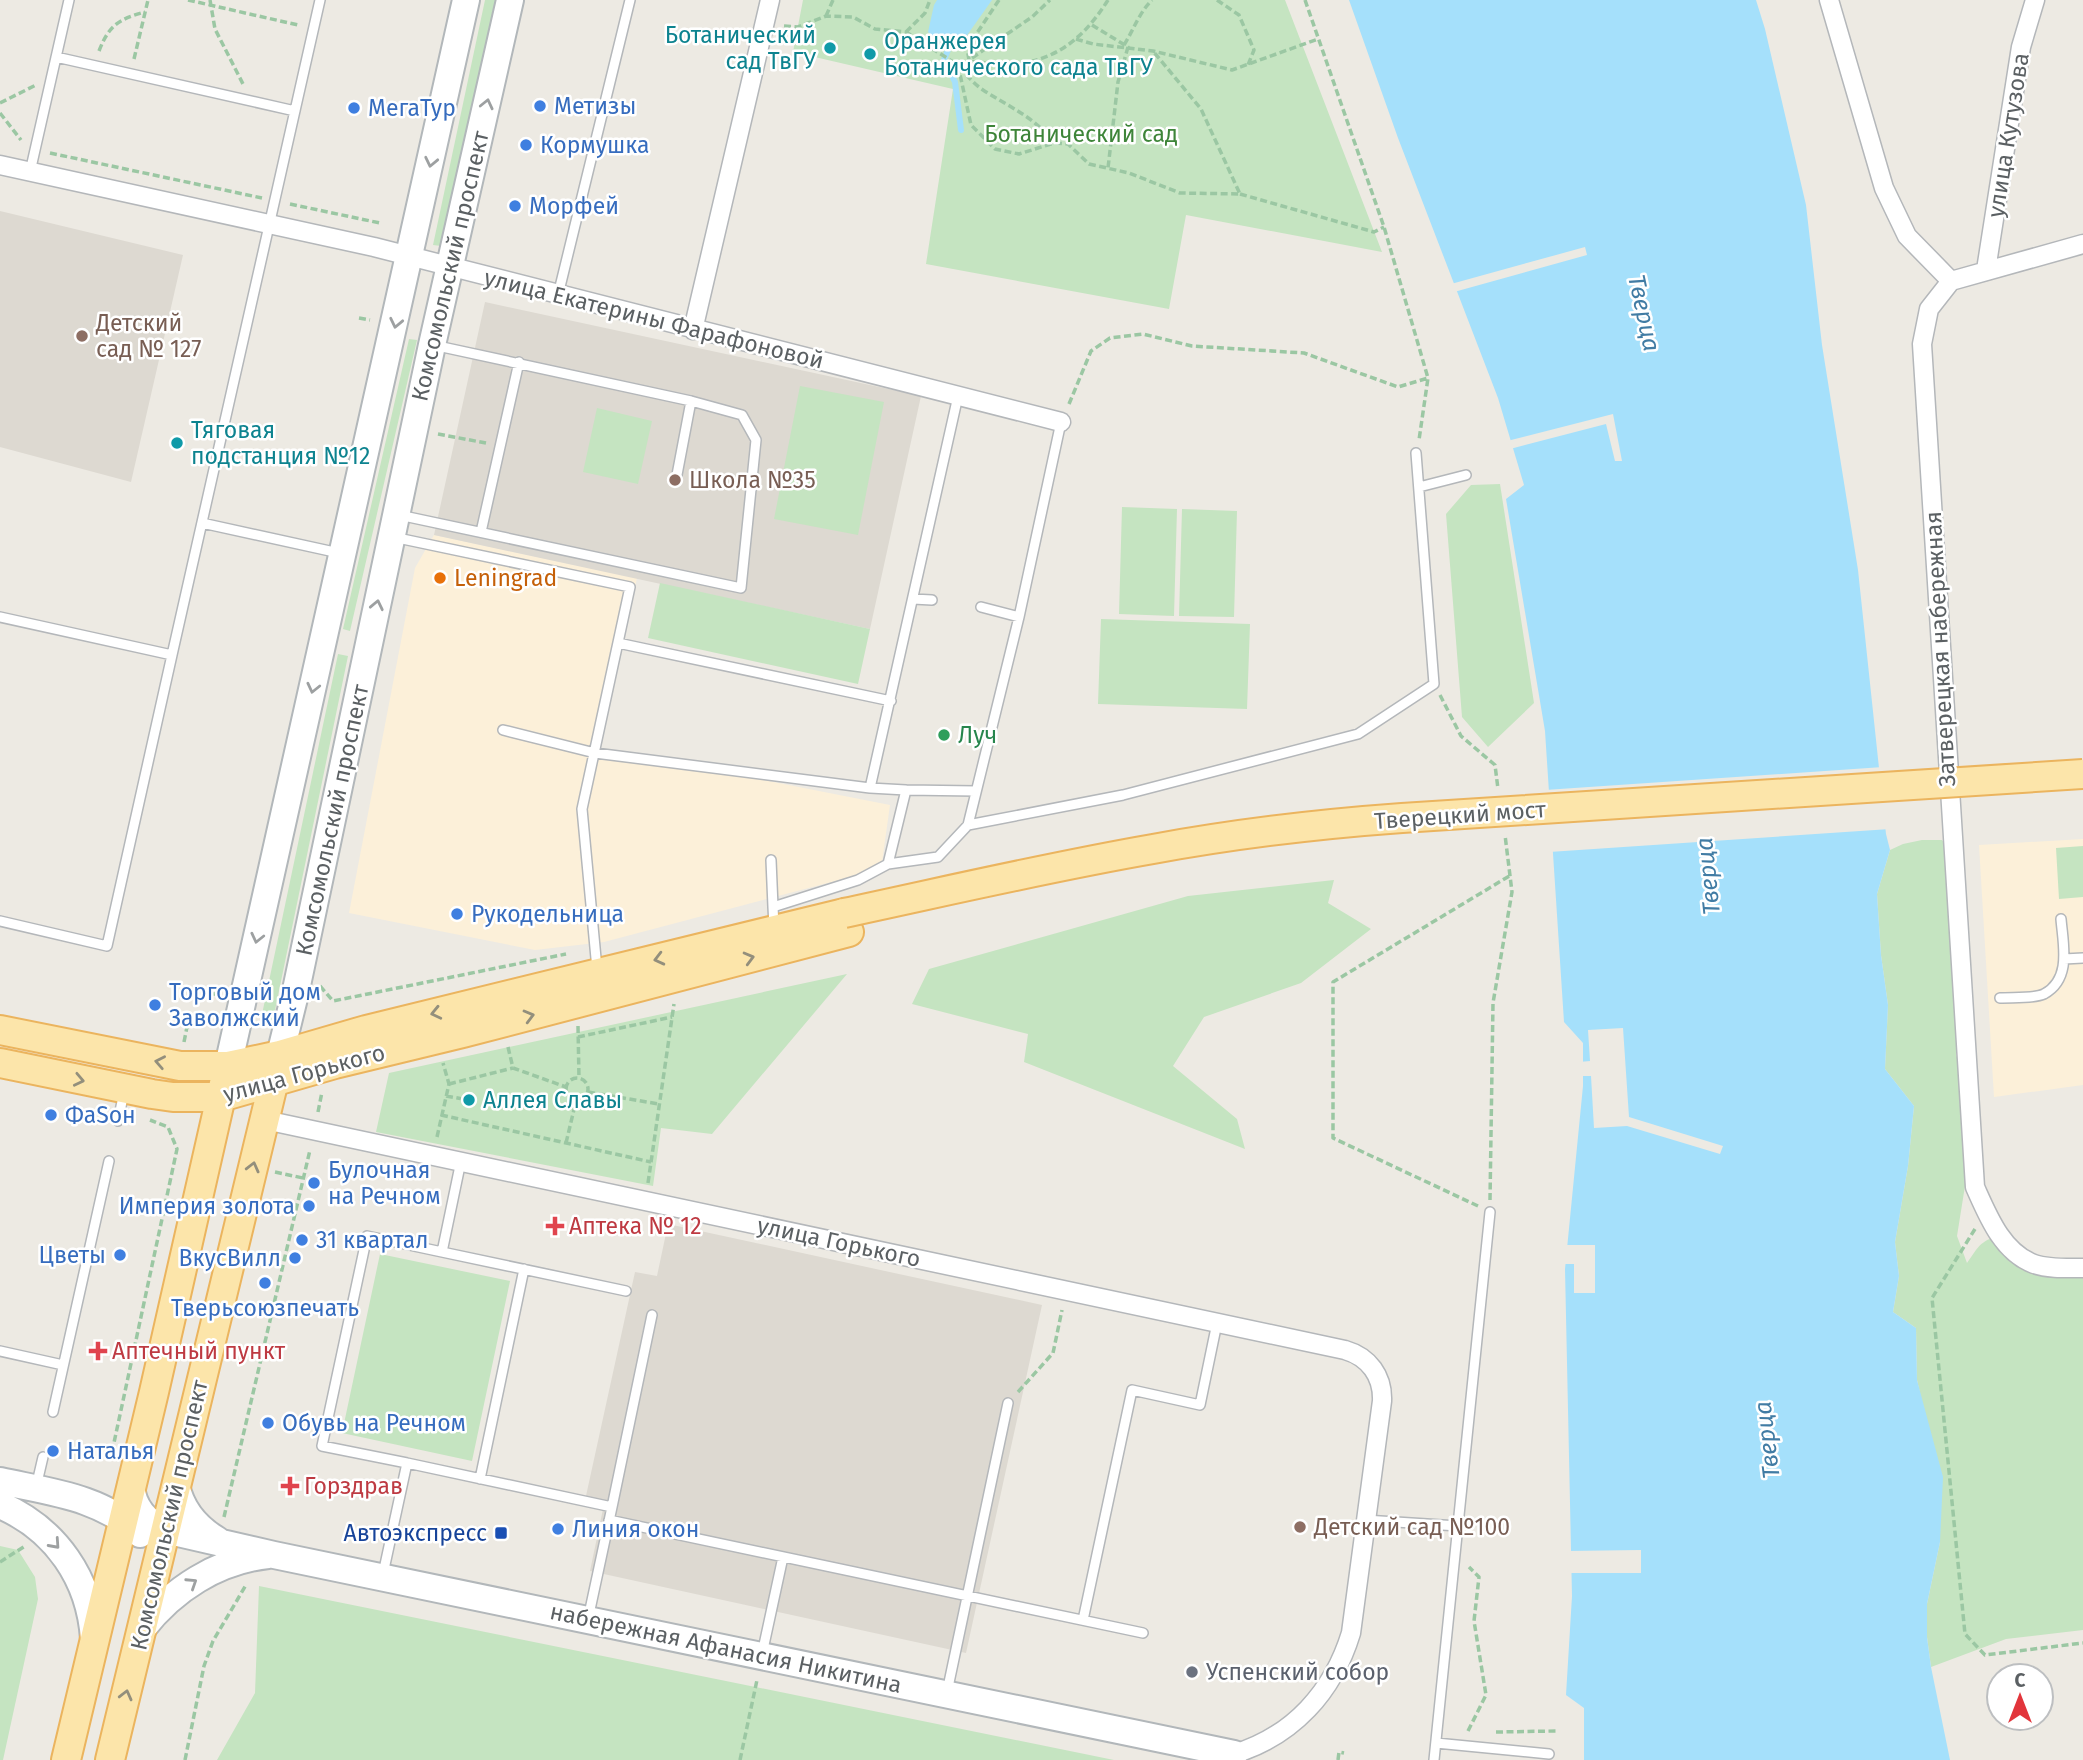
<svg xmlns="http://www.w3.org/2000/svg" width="2083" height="1760" font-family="'Fira Sans',sans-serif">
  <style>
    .commercial { fill: #fcf0d9 }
    .education { fill: #ddd9d1 }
    .green { fill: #c5e4c1 }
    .water { fill: #a5e0fb }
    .pier { fill: #edeae3 }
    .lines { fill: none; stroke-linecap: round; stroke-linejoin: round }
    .stream { stroke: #a5e0fb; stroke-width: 6 }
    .lane-casing { stroke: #b4b7ba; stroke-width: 12 }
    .street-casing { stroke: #b4b7ba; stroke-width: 21 }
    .secondary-casing { stroke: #b2b7ba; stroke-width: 30 }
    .primary-casing { stroke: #ebb45e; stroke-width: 32 }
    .path { stroke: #9bc7a3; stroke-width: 3.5; stroke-dasharray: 7 3.5; stroke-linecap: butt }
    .lane { stroke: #fff; stroke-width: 9 }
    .street { stroke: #fff; stroke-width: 18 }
    .secondary { stroke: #fff; stroke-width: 26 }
    .primary { stroke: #fce5aa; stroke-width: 28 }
    .primary-bridge-casing { stroke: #ebb45e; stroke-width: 32; stroke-linecap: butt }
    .primary-bridge { stroke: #fce5aa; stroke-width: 28 }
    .oneway { stroke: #9da0a1 }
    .oneway2 { stroke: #938f7c }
    .culture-dot { fill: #0f9aa8; stroke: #fff; stroke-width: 2.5 }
    .shop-dot { fill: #3f7fe0; stroke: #fff; stroke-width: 2.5 }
    .education-dot { fill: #8d6e63; stroke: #fff; stroke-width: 2.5 }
    .food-dot { fill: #e8710a; stroke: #fff; stroke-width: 2.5 }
    .leisure-dot { fill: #2e9e5b; stroke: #fff; stroke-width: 2.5 }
    .health-dot { fill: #e0444e; stroke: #fff; stroke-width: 2.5 }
    .transit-dot { fill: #1a4fb4; stroke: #fff; stroke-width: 2.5 }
    .worship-dot { fill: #6b7280; stroke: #fff; stroke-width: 2.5 }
    .labels { text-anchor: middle; stroke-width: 5; stroke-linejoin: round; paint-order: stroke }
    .culture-label { font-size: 23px; fill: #0d838f; stroke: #fff; text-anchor: start }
    .shop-label { font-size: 23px; fill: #366cbe; stroke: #fff; text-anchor: start }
    .park-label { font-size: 23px; fill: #3e8539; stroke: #fff }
    .street-label { font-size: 23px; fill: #5b6063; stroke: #fff }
    .education-label { font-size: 23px; fill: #785e54; stroke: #fff; text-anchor: start }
    .food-label { font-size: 23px; fill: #c56008; stroke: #fff; text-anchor: start }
    .leisure-label { font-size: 23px; fill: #27864d; stroke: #fff; text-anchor: start }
    .health-label { font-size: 23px; fill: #be3a42; stroke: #fff; text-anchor: start }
    .transit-label { font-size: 23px; fill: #164399; stroke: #fff; text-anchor: end }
    .worship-label { font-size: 23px; fill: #5b616d; stroke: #fff; text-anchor: start }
    .water-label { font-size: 24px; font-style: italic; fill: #417ca4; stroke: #fff }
  </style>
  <rect width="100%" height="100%" fill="#edeae3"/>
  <path class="commercial" d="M 434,535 L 637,578 L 600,748 L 890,805 L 881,869 L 604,942 L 535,950 L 349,913 L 415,568 Z
    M 2083,839 L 2083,1085 L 1994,1097 L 1979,845 Z"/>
  <path class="education" d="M 0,211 L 183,255 L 131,482 L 0,447 Z
    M 485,302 L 921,396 L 870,629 L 434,535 Z
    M 668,1224 L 1042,1305 L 966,1653 L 590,1571 L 603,1509 L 584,1505 L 635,1272 L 657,1276 Z"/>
  <path class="green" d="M 485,0 L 496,0 L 441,246 L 433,245 Z
    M 803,0 L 1285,0 L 1382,252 L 1186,215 L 1169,309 L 926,264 L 953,89 L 793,52 Z
    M 409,339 L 417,340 L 350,631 L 343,629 Z
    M 800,386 L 884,402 L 858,535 L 774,519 Z
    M 597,408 L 652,421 L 638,484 L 583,472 Z
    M 1500,484 L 1534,703 L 1488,747 L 1462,717 L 1446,514 L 1471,485 Z
    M 1122,507 L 1177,509 L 1174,616 L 1119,614 Z
    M 1182,509 L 1237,511 L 1234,617 L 1179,616 Z
    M 660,583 L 870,629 L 858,684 L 648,638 Z
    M 1101,619 L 1250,624 L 1247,709 L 1098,704 Z
    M 338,654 L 348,656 L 273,1020 L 261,1019 Z
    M 1922,840 L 1942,840 L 1952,855 L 1957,991 L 1956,1055 L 1968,1083 L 1965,1186 L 1957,1236 L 1967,1263 C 1976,1251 1979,1241 1996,1237 L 2007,1259 L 2026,1269 L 2083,1272 L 2083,1630 L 2006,1639 L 1931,1667 L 1927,1637 L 1927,1604 L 1940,1542 L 1928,1428 L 1917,1380 L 1916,1328 L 1893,1312 L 1899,1276 L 1895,1242 L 1908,1166 L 1914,1106 L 1885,1069 L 1888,1005 L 1881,955 L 1877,894 L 1890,850 L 1903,844 Z
    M 2083,846 L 2083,897 L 2059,899 L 2056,848 Z
    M 1334,880 L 1328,903 L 1371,929 L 1301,983 L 1204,1017 L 1173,1066 L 1237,1119 L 1245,1149 L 1024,1062 L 1028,1034 L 912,1004 L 929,969 L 1188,896 Z
    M 847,974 L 712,1134 L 661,1128 L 653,1186 L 376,1132 L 389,1073 Z
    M 380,1254 L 510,1281 L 472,1461 L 342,1433 Z
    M 0,1546 L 18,1550 L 35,1577 L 38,1599 L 3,1760 L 0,1760 Z
    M 259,1586 L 1114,1760 L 217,1760 L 255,1693 Z"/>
  <path class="water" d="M 937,0 L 992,0 L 958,48 L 936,40 L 928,32 L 934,5 Z
    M 1349,0 L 1756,0 L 1765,29 L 1806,205 L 1822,345 L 1858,570 L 1886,834 L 1890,850 L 1877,894 L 1881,955 L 1888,1005 L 1885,1069 L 1914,1106 L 1908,1166 L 1895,1242 L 1899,1276 L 1893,1312 L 1916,1328 L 1917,1380 L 1943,1477 L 1940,1542 L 1927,1604 L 1927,1637 L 1931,1667 L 1950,1760 L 1584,1760 L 1584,1708 L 1566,1695 L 1572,1596 L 1565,1269 L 1583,1086 L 1583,1043 L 1564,1022 L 1545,731 L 1506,499 L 1524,485 L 1498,398 L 1398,138 Z"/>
  <path class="pier" d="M 1585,247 L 1587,255 L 1454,292 L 1451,284 Z
    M 1613,414 L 1622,461 L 1615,461 L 1606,424 L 1510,449 L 1507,441 Z
    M 1883,767 L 1890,829 L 1549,852 L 1545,790 Z
    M 1623,1028 L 1629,1117 L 1723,1146 L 1720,1154 L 1627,1126 L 1594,1128 L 1591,1076 L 1579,1076 L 1579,1062 L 1590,1061 L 1588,1030 Z
    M 1563,1245 L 1595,1245 L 1595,1293 L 1574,1293 L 1574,1264 L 1562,1264 Z
    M 1641,1550 L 1641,1573 L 1568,1573 L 1567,1551 Z"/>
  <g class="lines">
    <path class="stream" d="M 950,45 L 944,60 L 955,82 L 961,130"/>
    <defs>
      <path id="lane" d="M 56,57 L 295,111
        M 30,172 L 69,0
        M 558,295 L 630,0
        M 676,480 L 691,401
        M 1419,487 L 1466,475
        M 399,515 L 741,588 L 756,440 L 742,415 L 691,401 L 433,345
        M 202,523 L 339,553
        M 481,532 L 519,362
        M 393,537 L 630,587 L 582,809 L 597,969
        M 913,599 L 932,600
        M 981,607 L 1019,617
        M 0,617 L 172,655 L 320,0
        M 618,643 L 891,701
        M 503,730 L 595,753 L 870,788 L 958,396
        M 870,788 L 906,790
        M 968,825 L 1019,617 L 1061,422
        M 771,860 L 773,907
        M 888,864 L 938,857 L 968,825 L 1123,795 L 1358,734 L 1434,684 L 1416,453
        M 0,921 L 107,946 L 172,655
        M 774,926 L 773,907 L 858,880 L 888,864 L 906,790 L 976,791
        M 2064,959 L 2083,958
        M 2000,998 C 2012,997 2033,999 2044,994 C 2072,979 2063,944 2061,919
        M 118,1121 L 124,1092
        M 461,1161 L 442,1252 L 626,1291
        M 0,1351 L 63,1365
        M 53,1412 L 109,1161
        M 407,1463 L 612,1507 L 588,1619
        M 480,1479 L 524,1269
        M 36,1487 L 43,1457
        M 612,1507 L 652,1315
        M 609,1520 L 1143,1633
        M 1365,1520 L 1458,1526
        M 383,1574 L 407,1463 L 322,1446 L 367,1236 L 442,1252
        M 1083,1620 L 1132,1390 L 1200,1405 L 1217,1323
        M 762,1654 L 783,1557
        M 947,1692 L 1008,1403
        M 1436,1743 L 1549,1754
        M 1434,1760 L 1490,1212"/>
      <path id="street" d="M 1829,0 L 1884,188 L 1907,236 L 1951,281
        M 0,165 L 374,247 L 1061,422
        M 1986,270 L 2021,47 L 2035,0
        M 1951,281 L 1929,309 L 1922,344 L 1975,1187 C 1988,1216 2002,1252 2034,1264 C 2048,1269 2068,1268 2083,1268
        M 1951,281 L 2083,244
        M 693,330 L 770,0
        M 265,1120 L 1345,1350 C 1369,1357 1383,1376 1382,1401 L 1351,1633 C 1333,1692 1293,1736 1234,1754"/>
      <path id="secondary" d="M 280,1055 L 296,990 L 432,345 L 510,0
        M 228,1066 L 466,0
        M 0,1481 C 50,1492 102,1497 140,1534
        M 176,1485 C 181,1509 197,1528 217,1540
        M 131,1486 C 133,1508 145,1522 165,1530 L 274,1555 L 1234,1754
        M 0,1505 C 56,1529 90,1579 94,1639
        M 142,1629 C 173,1589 217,1561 268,1555"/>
      <path id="primary" d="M 0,1030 L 180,1066 L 228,1066 L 280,1055 L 366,1030 L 844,913
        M 0,1063 L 152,1094 L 173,1097 L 221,1097 L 335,1064 L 463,1033 L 849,932
        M 66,1760 L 154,1392 L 225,1079
        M 110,1760 L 277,1068"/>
    </defs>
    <use href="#lane" class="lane-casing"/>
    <use href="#street" class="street-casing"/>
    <use href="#secondary" class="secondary-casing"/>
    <use href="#primary" class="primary-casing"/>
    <path class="path" d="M 188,0 L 298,25
      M 210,0 L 215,29 L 243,84
      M 999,0 L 967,48 L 969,60 L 1032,17 L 1050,0
      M 1217,0 L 1239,15 L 1254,50 L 1248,65
      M 1305,0 L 1384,227 L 1428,378 L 1419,440
      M 826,16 L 833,0
      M 1092,25 L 1128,47 L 1118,82 L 1108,168
      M 784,26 L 798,27 L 826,16 L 853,17 L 875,29 L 906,32 L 958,65 C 971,59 980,63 995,64 C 1048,67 1081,43 1108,0
      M 906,32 L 925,13 L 930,0
      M 1076,39 L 1093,44 L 1153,51 L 1232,70 L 1318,39
      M 1124,45 C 1134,29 1139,13 1152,0
      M 99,51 C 109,25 119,19 145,12
      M 134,59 L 148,0
      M 958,65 L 971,125 L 995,149 L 1019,154 L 1054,143 L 1068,144 L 1089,164 L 1129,173 L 1180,193 L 1240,194 L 1201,109 L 1153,51
      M 959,67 C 966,74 974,84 983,90 C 1009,107 1035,117 1054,143
      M 0,103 L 36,85
      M 0,113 L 21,140
      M 50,153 L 262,198
      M 1240,194 L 1374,232 L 1384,227
      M 290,204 L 380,223
      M 359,318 L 370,320
      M 1069,404 L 1091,351 L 1110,338 L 1143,334 L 1192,346 L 1304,353 L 1398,387 L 1428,378
      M 438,434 L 486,443
      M 1440,695 L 1461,736 L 1495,765 L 1498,789
      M 320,986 L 333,1001 L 566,954
      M 208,994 L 222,994
      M 578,1026 L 579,1078
      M 578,1037 L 672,1017
      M 184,1042 L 189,1017
      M 508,1047 L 513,1068 L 566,1087
      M566 1089a11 11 0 1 1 22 0a11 11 0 1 1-22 0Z
      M 449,1084 L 513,1068
      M 588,1092 L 659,1104
      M 446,1096 L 463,1099
      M 318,1112 L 322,1092
      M 441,1115 L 651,1162
      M 437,1137 L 449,1084 L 443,1063
      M 566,1143 L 576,1101
      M 275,1172 L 303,1178
      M 648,1183 L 674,1004
      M 1490,1200 L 1493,1003 L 1512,892 L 1505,835
      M 1478,1206 L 1333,1138 L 1333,982 L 1511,875
      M 1975,1229 L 1932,1298 L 1965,1634 L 1985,1655 L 2083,1643
      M 1018,1392 L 1053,1353 L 1062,1310
      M 112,1452 L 177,1149 L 168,1127 L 150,1120
      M 224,1517 L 310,1150
      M 0,1562 L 25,1546
      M 1468,1731 L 1486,1695 L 1474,1621 L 1479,1577 L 1469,1567
      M 1496,1732 L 1556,1731
      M 185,1760 L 204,1666 L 213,1641 L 246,1585
      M 740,1760 L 757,1680
      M 1338,1760 L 1339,1752 L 1344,1753"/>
    <use href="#lane" class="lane"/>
    <use href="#street" class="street"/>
    <use href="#secondary" class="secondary"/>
    <use href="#primary" class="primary"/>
    <defs>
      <path id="primary-bridge" d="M 844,913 C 947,891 1049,867 1153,849 C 1235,834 1318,824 1402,818 L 2083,774"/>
    </defs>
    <use href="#primary-bridge" class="primary-bridge-casing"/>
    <use href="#primary-bridge" class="primary-bridge"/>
  </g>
  <defs><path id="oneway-chevron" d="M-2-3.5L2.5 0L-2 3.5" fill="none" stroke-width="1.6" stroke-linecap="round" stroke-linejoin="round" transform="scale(1.75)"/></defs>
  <g class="oneway">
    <use href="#oneway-chevron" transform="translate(487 104) rotate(-77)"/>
    <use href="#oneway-chevron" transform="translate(431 162) rotate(102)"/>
    <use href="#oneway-chevron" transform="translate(396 323) rotate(102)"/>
    <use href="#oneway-chevron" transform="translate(377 605) rotate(-78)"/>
    <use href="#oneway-chevron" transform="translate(313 688) rotate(103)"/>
    <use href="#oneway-chevron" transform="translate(257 938) rotate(103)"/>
    <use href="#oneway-chevron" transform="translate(55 1544) rotate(48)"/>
    <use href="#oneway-chevron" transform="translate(192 1583) rotate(-33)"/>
  </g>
  <g class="oneway2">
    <use href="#oneway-chevron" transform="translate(749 958) rotate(-15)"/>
    <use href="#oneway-chevron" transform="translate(659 959) rotate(166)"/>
    <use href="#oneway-chevron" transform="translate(436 1013) rotate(167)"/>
    <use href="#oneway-chevron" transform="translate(529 1016) rotate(-15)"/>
    <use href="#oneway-chevron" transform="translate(160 1062) rotate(-169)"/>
    <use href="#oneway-chevron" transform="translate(79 1080) rotate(12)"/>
    <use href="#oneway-chevron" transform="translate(253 1167) rotate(-76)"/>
    <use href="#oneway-chevron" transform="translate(126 1695) rotate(-76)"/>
  </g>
  <g class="culture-dot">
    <circle cx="830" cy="48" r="7"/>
    <circle cx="870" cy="54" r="7"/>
    <circle cx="177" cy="443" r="7"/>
    <circle cx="469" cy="1100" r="7"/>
  </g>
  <g class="shop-dot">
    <circle cx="540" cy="106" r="7"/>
    <circle cx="354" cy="108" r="7"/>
    <circle cx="526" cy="145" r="7"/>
    <circle cx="515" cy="206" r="7"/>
    <circle cx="457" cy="914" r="7"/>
    <circle cx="155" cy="1005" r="7"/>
    <circle cx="51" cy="1115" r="7"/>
    <circle cx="314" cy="1183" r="7"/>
    <circle cx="309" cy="1206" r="7"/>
    <circle cx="302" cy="1240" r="7"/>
    <circle cx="120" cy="1255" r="7"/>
    <circle cx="295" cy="1258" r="7"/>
    <circle cx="265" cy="1283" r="7"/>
    <circle cx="268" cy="1423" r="7"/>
    <circle cx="53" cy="1451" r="7"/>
    <circle cx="558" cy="1529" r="7"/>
  </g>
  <g class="education-dot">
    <circle cx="82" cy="336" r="7"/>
    <circle cx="675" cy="480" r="7"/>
    <circle cx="1300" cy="1527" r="7"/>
  </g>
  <circle class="food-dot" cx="440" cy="578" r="7"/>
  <circle class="leisure-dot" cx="944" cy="735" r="7"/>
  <g class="health-dot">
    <path d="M551.5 1215.5h7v7h7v7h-7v7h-7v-7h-7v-7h7z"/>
    <path d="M94.5 1340.5h7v7h7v7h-7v7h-7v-7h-7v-7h7z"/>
    <path d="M286.5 1475.5h7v7h7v7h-7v7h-7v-7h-7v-7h7z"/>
  </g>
  <rect class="transit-dot" x="494" y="1526" width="14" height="14" rx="3.5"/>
  <circle class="worship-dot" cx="1192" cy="1672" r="7"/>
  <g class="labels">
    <g class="culture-label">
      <text x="816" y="43" text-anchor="end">Ботанический<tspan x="816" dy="26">сад ТвГУ</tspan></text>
      <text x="884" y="49">Оранжерея<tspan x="884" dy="26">Ботанического сада ТвГУ</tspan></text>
      <text x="191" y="438">Тяговая<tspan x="191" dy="26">подстанция №12</tspan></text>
      <text x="483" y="1108">Аллея Славы</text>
    </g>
    <g class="shop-label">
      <text x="554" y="114">Метизы</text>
      <text x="368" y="116">МегаТур</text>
      <text x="540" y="153">Кормушка</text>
      <text x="529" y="214">Морфей</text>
      <text x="471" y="922">Рукодельница</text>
      <text x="169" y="1000">Торговый дом<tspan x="169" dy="26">Заволжский</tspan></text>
      <text x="65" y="1123">ФаSон</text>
      <text x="328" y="1178">Булочная<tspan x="328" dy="26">на Речном</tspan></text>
      <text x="295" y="1214" text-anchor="end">Империя золота</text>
      <text x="316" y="1248">31 квартал</text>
      <text x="106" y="1263" text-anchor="end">Цветы</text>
      <text x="281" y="1266" text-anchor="end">ВкусВилл</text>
      <text x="265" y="1316" text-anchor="middle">Тверьсоюзпечать</text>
      <text x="282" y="1431">Обувь на Речном</text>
      <text x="67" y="1459">Наталья</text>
      <text x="572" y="1537">Линия окон</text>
    </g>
    <g class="park-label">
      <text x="1081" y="142">Ботанический сад</text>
    </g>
    <g class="street-label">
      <text transform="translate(2008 135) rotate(-81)" y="8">улица Кутузова</text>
      <text transform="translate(450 266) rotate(-77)" y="8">Комсомольский проспект</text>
      <text transform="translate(654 319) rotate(14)" y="8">улица Екатерины Фарафоновой</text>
      <text transform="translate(1940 649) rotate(-93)" y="8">Затверецкая набережная</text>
      <text transform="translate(1460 815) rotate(-4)" y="8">Тверецкий мост</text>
      <text transform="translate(332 820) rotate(-78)" y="8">Комсомольский проспект</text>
      <text transform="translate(304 1073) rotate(-15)" y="8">улица Горького</text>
      <text transform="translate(839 1242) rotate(12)" y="8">улица Горького</text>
      <text transform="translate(169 1515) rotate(-77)" y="8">Комсомольский проспект</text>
      <text transform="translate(726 1648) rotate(12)" y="8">набережная Афанасия Никитина</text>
    </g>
    <g class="education-label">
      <text x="96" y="331">Детский<tspan x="96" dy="26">сад № 127</tspan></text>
      <text x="689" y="488">Школа №35</text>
      <text x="1314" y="1535">Детский сад №100</text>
    </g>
    <g class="food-label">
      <text x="454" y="586">Leningrad</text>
    </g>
    <g class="leisure-label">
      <text x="958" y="743">Луч</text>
    </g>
    <g class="health-label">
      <text x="569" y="1234">Аптека № 12</text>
      <text x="112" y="1359">Аптечный пункт</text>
      <text x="304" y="1494">Горздрав</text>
    </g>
    <g class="transit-label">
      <text x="487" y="1541">Автоэкспресс</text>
    </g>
    <g class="worship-label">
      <text x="1206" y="1680">Успенский собор</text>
    </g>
    <g class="water-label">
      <text transform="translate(1644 313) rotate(78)" y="8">Тверца</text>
      <text transform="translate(1708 876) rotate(-96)" y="8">Тверца</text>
      <text transform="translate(1767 1440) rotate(-97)" y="8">Тверца</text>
    </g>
  </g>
  <g transform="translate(2020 1697)"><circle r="33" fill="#ffffff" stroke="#bdbfc1" stroke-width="2"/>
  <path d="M0-5L12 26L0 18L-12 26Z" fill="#e2353b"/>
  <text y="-10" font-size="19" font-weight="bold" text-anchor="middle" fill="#5b6063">С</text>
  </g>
</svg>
